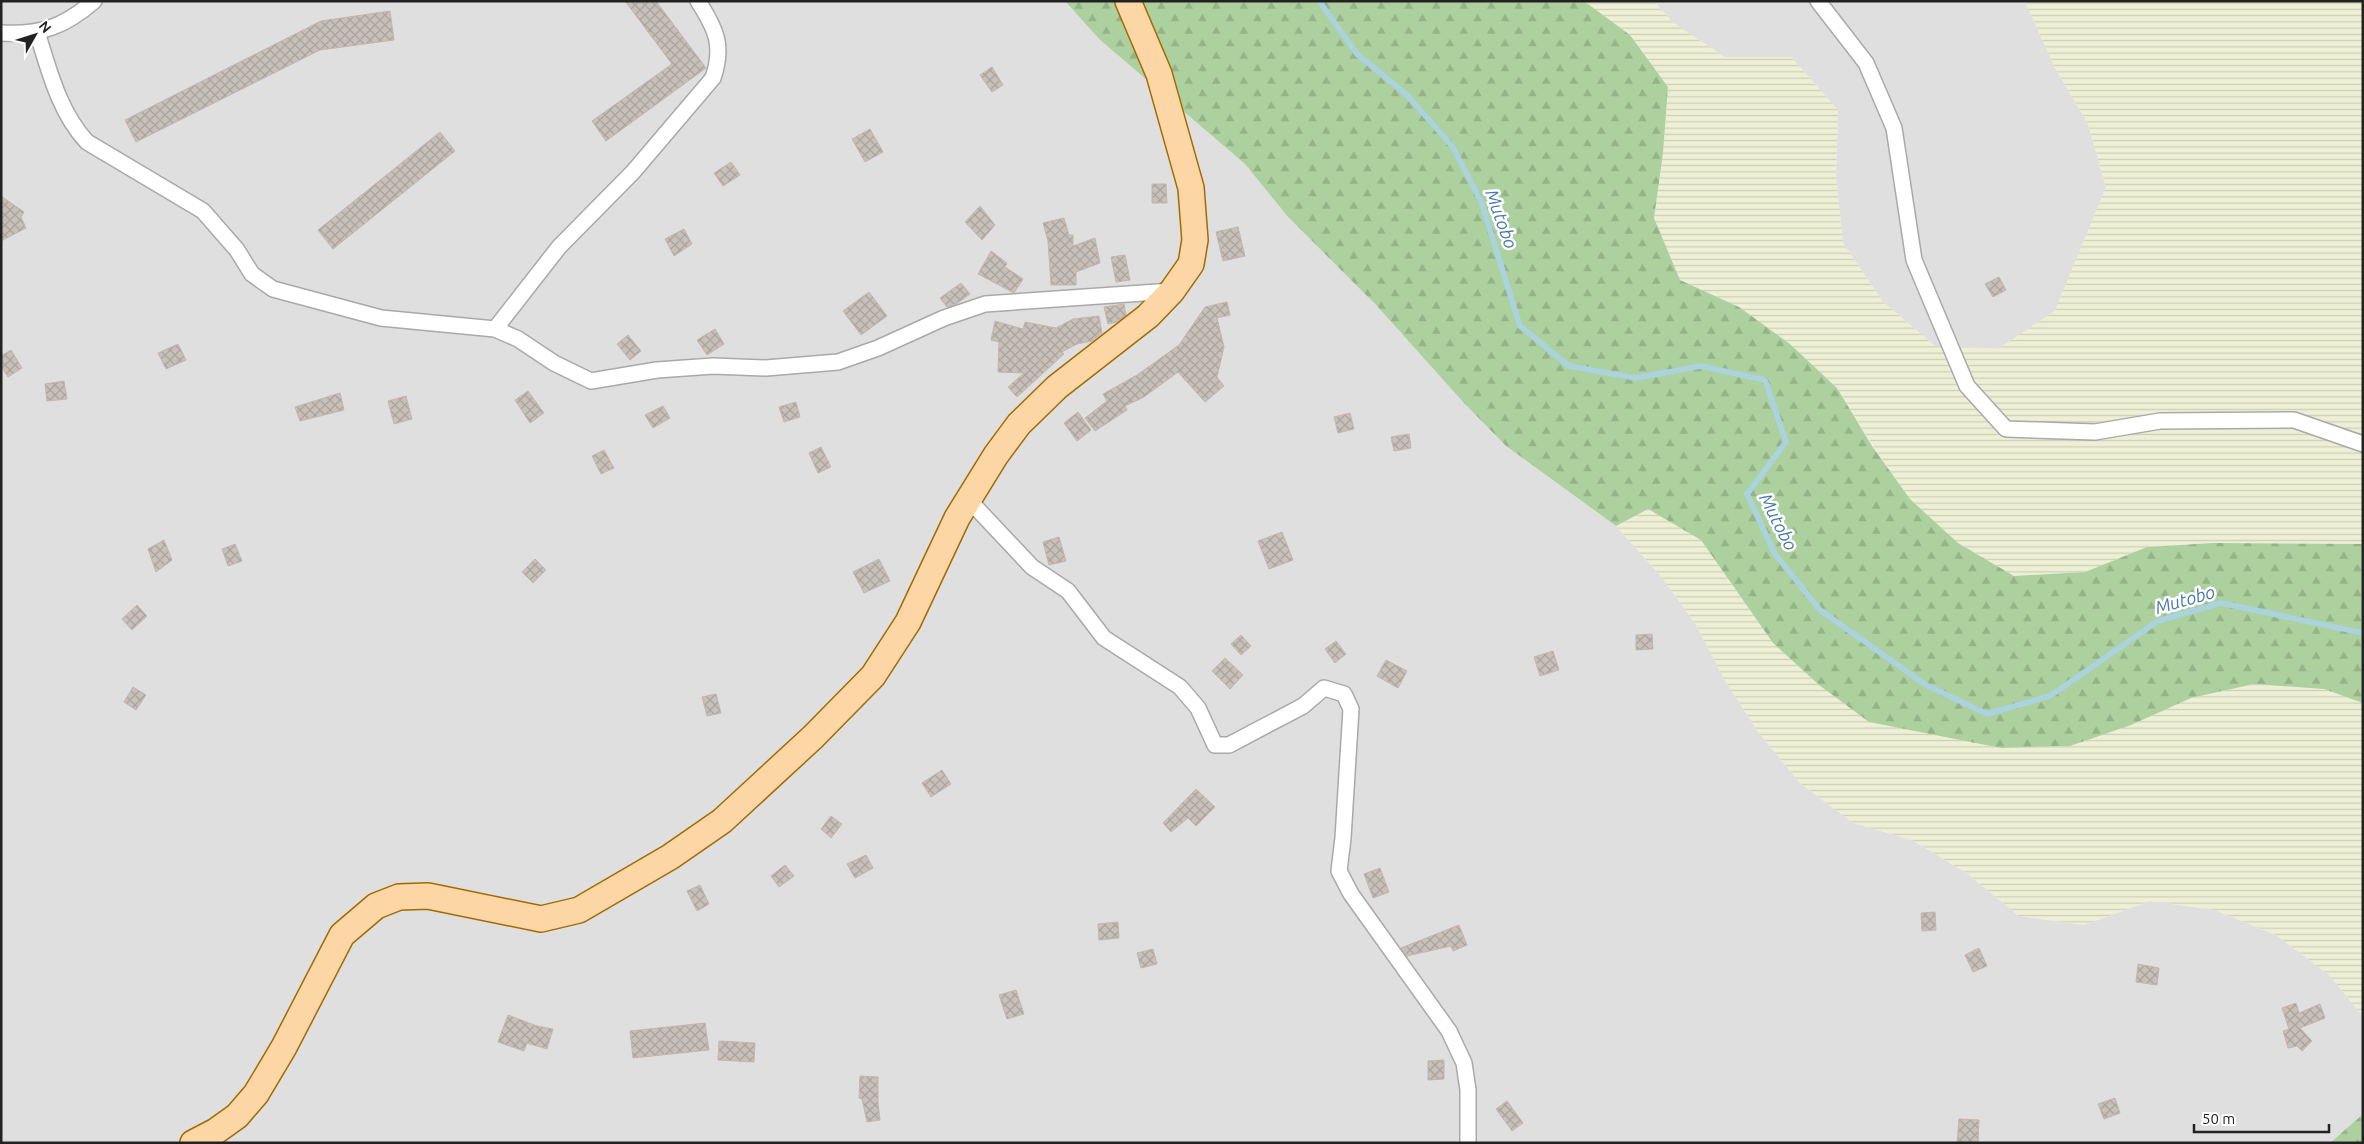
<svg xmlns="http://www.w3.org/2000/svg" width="2364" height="1144" font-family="Ubuntu,sans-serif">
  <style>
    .residential { fill: #e0dfdf }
    .farmland { fill: url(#farmland-rules) }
    .forest { fill: url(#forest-firs) }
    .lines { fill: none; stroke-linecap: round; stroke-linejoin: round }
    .stream { stroke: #aad3df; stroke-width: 5.5 }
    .building { fill: url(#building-cross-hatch); stroke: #c4b6ab }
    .minor-casing { stroke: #a9a9a9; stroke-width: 18 }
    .primary-casing { stroke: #a06b00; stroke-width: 28 }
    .minor { stroke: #fff; stroke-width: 15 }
    .primary { stroke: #fcd6a4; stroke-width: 25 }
    .labels { text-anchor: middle; stroke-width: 5; stroke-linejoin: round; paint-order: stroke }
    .water-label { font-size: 18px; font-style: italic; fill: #4a7aab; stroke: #fff }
  </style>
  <defs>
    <pattern id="farmland-rules" width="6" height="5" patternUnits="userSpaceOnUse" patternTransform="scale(1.25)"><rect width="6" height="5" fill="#eef0d5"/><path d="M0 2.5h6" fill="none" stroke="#ccceb7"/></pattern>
    <pattern id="forest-firs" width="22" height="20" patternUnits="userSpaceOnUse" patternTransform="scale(1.25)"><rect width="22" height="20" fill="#add19e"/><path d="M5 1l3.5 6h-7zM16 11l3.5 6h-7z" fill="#95b388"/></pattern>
    <pattern id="building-cross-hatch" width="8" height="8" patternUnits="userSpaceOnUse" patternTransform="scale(1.25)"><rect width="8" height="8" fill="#c7bfb8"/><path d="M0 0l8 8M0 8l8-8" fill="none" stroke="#aba49e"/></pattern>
  </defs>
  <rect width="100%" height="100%" fill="#f2efe9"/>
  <path class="residential" d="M 1,1 L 1065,1 L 1099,39 L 1245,164 L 1288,217 L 1377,306 L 1463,402 L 1506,446 L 1616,526 L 1659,574 L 1695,623 L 1724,679 L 1759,733 L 1800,783 L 1853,823 L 1912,840 L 1968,874 L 2019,916 L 2084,925 L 2150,901 L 2215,910 L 2276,935 L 2329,975 L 2363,1016 L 2363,1114 L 2330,1143 L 1,1143 Z
    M 1654,1 L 2025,1 L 2055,68 L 2088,124 L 2106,187 L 2055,311 L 1999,349 L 1935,346 L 1883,302 L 1843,243 L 1836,178 L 1838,110 L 1791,57 L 1725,57 L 1672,22 Z"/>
  <path class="farmland" d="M 1584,1 L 1654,1 L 1672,22 L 1725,57 L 1791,57 L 1838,110 L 1836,178 L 1843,243 L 1883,302 L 1935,346 L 1998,349 L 2055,311 L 2106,187 L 2088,124 L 2055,68 L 2025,1 L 2363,1 L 2363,544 L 2213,543 L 2147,547 L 2085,572 L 2014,576 L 1958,543 L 1910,499 L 1873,446 L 1837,388 L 1790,344 L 1739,307 L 1680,280 L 1654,218 L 1663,153 L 1668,87 L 1630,35 Z
    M 1648,509 L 1701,540 L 1773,643 L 1819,685 L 1870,722 L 2001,748 L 2070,746 L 2131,725 L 2191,698 L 2254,684 L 2324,689 L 2363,703 L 2363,1016 L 2329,975 L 2276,935 L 2215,910 L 2150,901 L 2084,925 L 2019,916 L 1968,874 L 1912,840 L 1853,823 L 1800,783 L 1759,733 L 1724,679 L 1695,623 L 1659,574 L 1616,526 Z"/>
  <path class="forest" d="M 1065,1 L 1584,1 L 1630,35 L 1668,87 L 1663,153 L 1654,218 L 1680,280 L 1739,307 L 1790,344 L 1837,388 L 1872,446 L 1910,499 L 1958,543 L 2014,576 L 2085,572 L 2147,547 L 2213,543 L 2363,544 L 2363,703 L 2324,689 L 2254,684 L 2191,698 L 2131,725 L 2070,746 L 2001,748 L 1869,722 L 1819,685 L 1773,643 L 1701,540 L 1648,509 L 1616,526 L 1506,446 L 1463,402 L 1377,306 L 1288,217 L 1245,164 L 1099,39 Z
    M 2363,1114 L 2363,1143 L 2330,1143 Z"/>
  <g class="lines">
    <path class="stream" d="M 1319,1 L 1357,54 L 1407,95 L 1452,146 L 1481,201 L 1520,326 L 1569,366 L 1636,378 L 1701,366 L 1765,380 L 1786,442 L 1747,494 L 1775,554 L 1820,610 L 1926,685 L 1987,714 L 2050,696 L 2158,621 L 2221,603 L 2363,633"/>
  </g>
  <path class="building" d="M 625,1 L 656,1 L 706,68 L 606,141 L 592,121 L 672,64 Z
    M 390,11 L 394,40 L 320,50 L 136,142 L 125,120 L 321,21 Z
    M 992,67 L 1003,85 L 992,92 L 980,75 Z
    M 870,129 L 883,152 L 865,162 L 852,139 Z
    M 440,132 L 455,151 L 333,249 L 318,230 Z
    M 731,162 L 740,175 L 723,186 L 714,173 Z
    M 1152,184 L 1166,184 L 1167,203 L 1152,203 Z
    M 1,196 L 24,212 L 21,217 L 26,228 L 1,241 Z
    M 980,206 L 995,225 L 982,240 L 965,222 Z
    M 1064,218 L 1069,235 L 1073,235 L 1073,246 L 1095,238 L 1100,263 L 1076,272 L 1076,285 L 1051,285 L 1048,241 L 1043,223 Z
    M 1238,227 L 1245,256 L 1223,261 L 1216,232 Z
    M 684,229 L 692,244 L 674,256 L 665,239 Z
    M 991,251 L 1007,263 L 1005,267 L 1023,279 L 1014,293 L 978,274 Z
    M 1125,255 L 1130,280 L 1116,282 L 1111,257 Z
    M 1999,277 L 2006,290 L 1993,297 L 1985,284 Z
    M 961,283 L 970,294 L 956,304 L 947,307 L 940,298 Z
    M 869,292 L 887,316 L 861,335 L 843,311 Z
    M 1227,302 L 1230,315 L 1217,318 L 1224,347 L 1217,377 L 1224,386 L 1205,402 L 1178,372 L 1144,397 L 1125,406 L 1127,410 L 1095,431 L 1085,418 L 1107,401 L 1103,394 L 1137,375 L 1179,345 L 1205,307 Z
    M 1124,304 L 1126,315 L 1117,322 L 1108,324 L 1104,307 Z
    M 1099,316 L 1102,333 L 1092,341 L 1077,344 L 1062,352 L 1064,354 L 1017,397 L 1008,387 L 1024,373 L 998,372 L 999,342 L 991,340 L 995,321 L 1023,329 L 1025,322 L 1056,328 L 1073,319 Z
    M 715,329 L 724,344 L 707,355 L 697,340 Z
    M 628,335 L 641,351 L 630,360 L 617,344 Z
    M 178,344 L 186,360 L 166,369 L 158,353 Z
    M 11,350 L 22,368 L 8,377 L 1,366 L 1,356 Z
    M 64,381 L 67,399 L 47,401 L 45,384 Z
    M 528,391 L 544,413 L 530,423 L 515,400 Z
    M 340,393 L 344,410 L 300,421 L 295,407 Z
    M 406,396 L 412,419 L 394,424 L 388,401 Z
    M 796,402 L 800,417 L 784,422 L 779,407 Z
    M 663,406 L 670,418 L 653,428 L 645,415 Z
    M 1078,412 L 1091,430 L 1077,441 L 1064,423 Z
    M 1350,413 L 1354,429 L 1338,433 L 1334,417 Z
    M 1409,434 L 1411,448 L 1394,451 L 1391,437 Z
    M 821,447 L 831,467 L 818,473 L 809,453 Z
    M 604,450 L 614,468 L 601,474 L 592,456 Z
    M 1282,532 L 1293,560 L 1269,569 L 1258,541 Z
    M 1059,537 L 1066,561 L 1049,565 L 1043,542 Z
    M 164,540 L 172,560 L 156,572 L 148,549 Z
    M 235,544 L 242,561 L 228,566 L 222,549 Z
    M 535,559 L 546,570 L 533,583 L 522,572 Z
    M 879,559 L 890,581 L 864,593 L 853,572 Z
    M 137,605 L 147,616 L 132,630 L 122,619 Z
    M 1652,634 L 1653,649 L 1636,650 L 1636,635 Z
    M 1241,635 L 1251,646 L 1241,655 L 1231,644 Z
    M 1336,641 L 1346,654 L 1335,663 L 1325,649 Z
    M 1553,651 L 1559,670 L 1540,676 L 1534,657 Z
    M 1225,658 L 1243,675 L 1230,689 L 1212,671 Z
    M 1386,660 L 1407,671 L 1398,688 L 1377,676 Z
    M 133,687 L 146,695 L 136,710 L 124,702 Z
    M 716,694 L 721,713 L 707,716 L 702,697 Z
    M 942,770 L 951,784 L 931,797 L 922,783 Z
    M 1196,789 L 1215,807 L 1196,826 L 1188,818 L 1171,832 L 1163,823 Z
    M 831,816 L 842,824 L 831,838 L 821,829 Z
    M 866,855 L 873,868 L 855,878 L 847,864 Z
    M 785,865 L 794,876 L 779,887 L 771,876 Z
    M 1380,868 L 1389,892 L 1373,898 L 1364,874 Z
    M 700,885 L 709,904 L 697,911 L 687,891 Z
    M 1935,912 L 1936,930 L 1922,931 L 1921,913 Z
    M 1118,922 L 1119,938 L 1099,940 L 1098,924 Z
    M 1459,925 L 1467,945 L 1453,951 L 1451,946 L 1407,956 L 1401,948 Z
    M 1979,948 L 1987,966 L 1973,972 L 1965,955 Z
    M 1153,949 L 1157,964 L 1141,968 L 1137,953 Z
    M 2138,964 L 2159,968 L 2157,985 L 2136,982 Z
    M 1016,990 L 1024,1014 L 1007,1019 L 999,995 Z
    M 2296,1003 L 2299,1013 L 2320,1004 L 2325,1018 L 2300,1028 L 2312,1041 L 2302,1051 L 2297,1046 L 2288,1048 L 2283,1031 L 2289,1029 L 2282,1008 Z
    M 508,1015 L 537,1026 L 553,1029 L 547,1049 L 527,1043 L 524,1051 L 498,1042 Z
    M 705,1023 L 709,1050 L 633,1058 L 630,1031 Z
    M 719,1041 L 755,1043 L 754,1062 L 718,1060 Z
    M 1444,1060 L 1444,1079 L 1428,1080 L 1428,1061 Z
    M 860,1076 L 878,1077 L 878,1103 L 880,1120 L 867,1122 L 862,1099 L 859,1098 Z
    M 2115,1098 L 2120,1113 L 2104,1119 L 2098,1104 Z
    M 1507,1101 L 1523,1123 L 1512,1131 L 1496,1109 Z
    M 1959,1119 L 1979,1120 L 1978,1143 L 1957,1143 Z"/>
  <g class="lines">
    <defs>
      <path id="minor" d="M 1818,1 L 1866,63 L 1894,128 L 1914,260 L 1967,386 L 2006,429 L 2095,432 L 2160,421 L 2294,420 L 2363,444
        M 37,32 C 49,70 59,112 87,142 L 203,211 L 237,250 L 252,274 L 273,289 L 381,318 L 495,329 L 518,339 L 554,363 L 591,381 L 657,370 L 713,366 L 766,368 L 838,362 L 878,348 L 944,318 L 985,304 L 1172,291
        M 1,33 C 41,35 64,27 94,1
        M 495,329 L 559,247 L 633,172 L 713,78 C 724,46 716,29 698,1
        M 968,499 L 1032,567 L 1068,591 L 1104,638 L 1180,687 L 1198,708 L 1215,745 L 1229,745 L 1303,706 L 1324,688 L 1344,694 L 1351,709 L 1343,838 L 1339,871 L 1351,894 L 1449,1031 L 1464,1063 L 1468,1090 L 1468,1143"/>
      <path id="primary" d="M 193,1143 L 216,1131 L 237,1116 L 256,1094 L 284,1047 L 342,935 L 376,906 L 399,897 L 428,896 L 541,919 L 579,910 L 670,857 L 722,821 L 813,737 L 873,676 L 908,622 L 957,518 L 996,455 L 1019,424 L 1057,387 L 1148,316 L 1172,291 L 1191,264 L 1195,240 L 1191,188 L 1159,74 L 1128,1"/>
    </defs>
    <use href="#minor" class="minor-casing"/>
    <use href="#primary" class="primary-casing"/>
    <use href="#minor" class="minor"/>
    <use href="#primary" class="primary"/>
  </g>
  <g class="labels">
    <g class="water-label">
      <text transform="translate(1501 219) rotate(70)" y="6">Mutobo</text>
      <text transform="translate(1778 522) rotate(63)" y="6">Mutobo</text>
      <text transform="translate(2185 600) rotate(-16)" y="6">Mutobo</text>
    </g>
  </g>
  <rect width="2364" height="1144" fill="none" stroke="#222222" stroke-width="5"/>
  <g transform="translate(35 35) rotate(51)" stroke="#ffffff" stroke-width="4" paint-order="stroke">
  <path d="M0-4L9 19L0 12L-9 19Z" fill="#222222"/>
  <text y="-8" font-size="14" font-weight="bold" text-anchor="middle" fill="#222222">N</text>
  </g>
  <path d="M2194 1124v8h135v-8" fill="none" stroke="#222222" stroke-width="2.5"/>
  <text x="2202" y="1124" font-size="15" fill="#222222" stroke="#ffffff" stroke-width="4" paint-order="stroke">50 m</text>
</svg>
